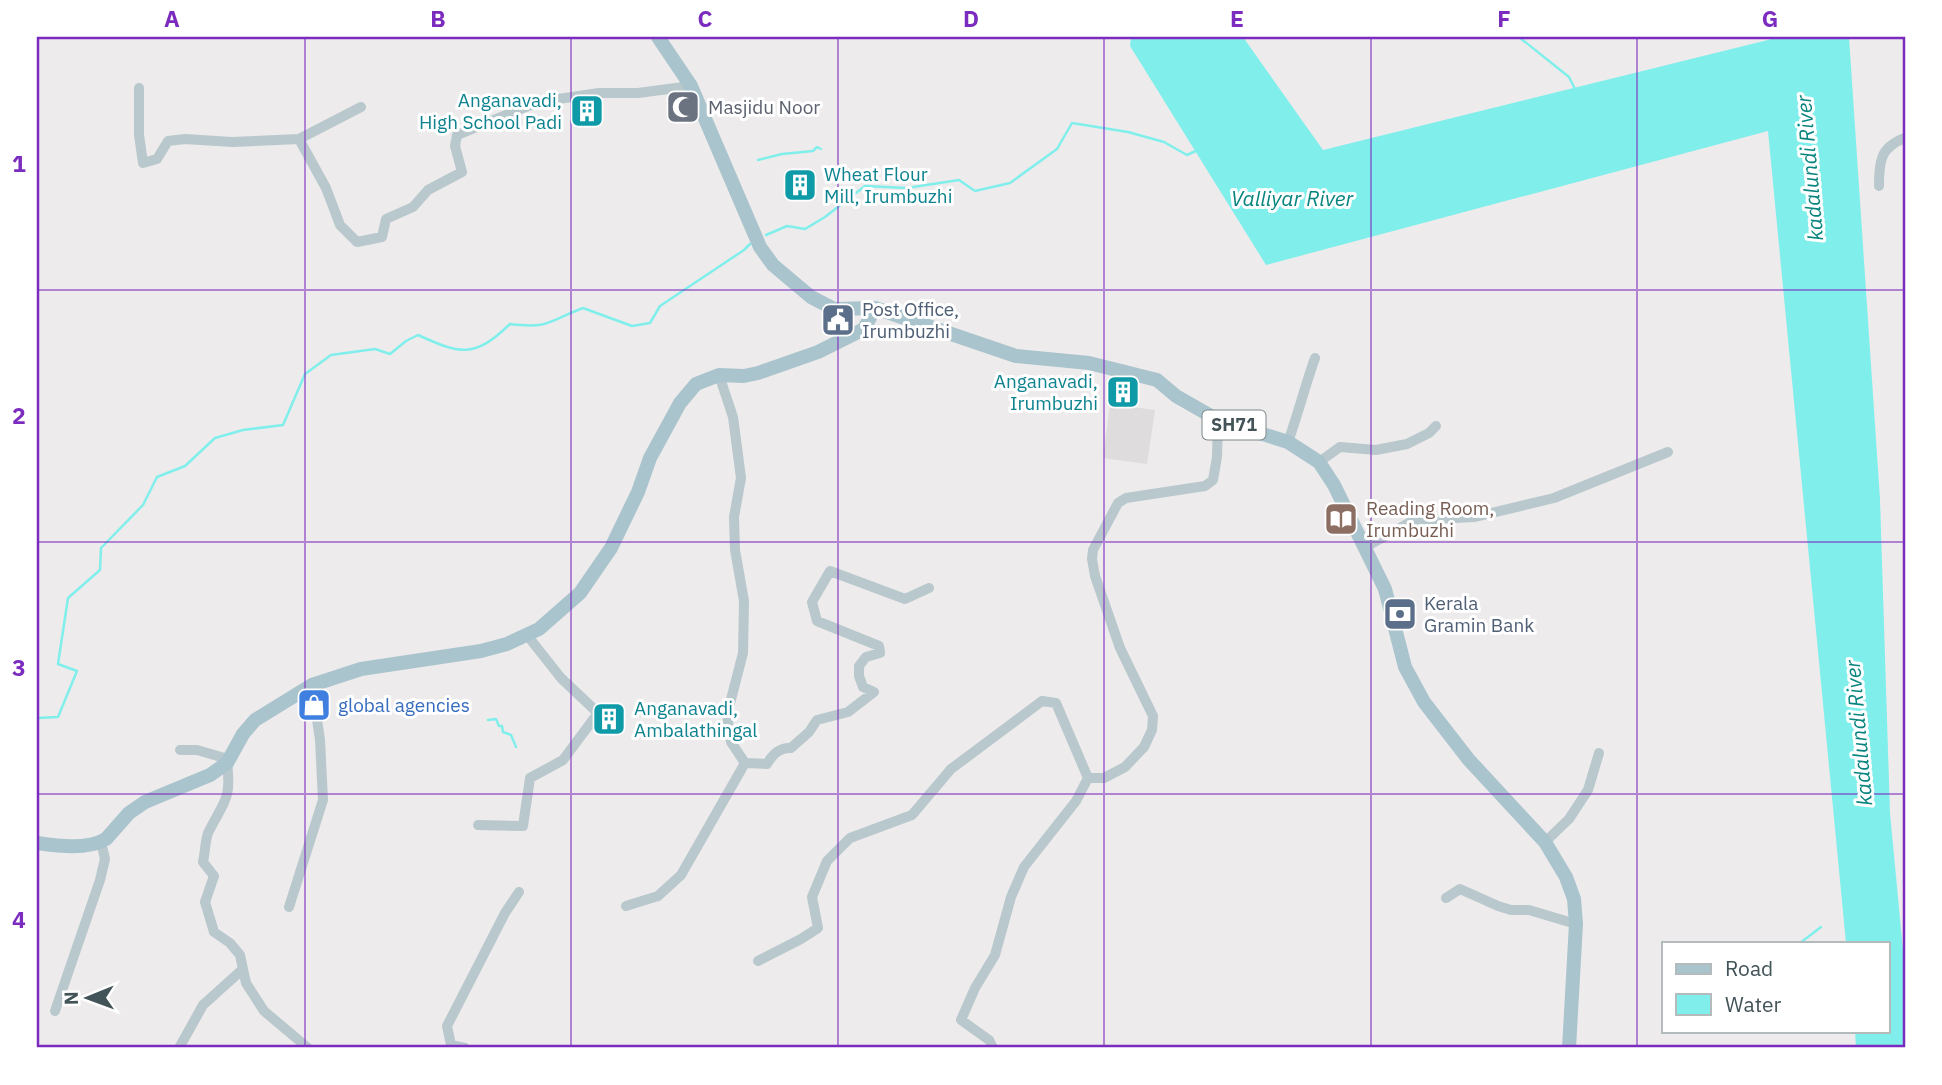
<svg xmlns="http://www.w3.org/2000/svg" width="1942" height="1085" font-family="'IBM Plex Sans',sans-serif">
  <style>
    .education { fill: #dfdcde }
    .water { fill: #80efeb }
    .lines { fill: none; stroke-linecap: round; stroke-linejoin: round }
    .stream { stroke: #80efeb; stroke-width: 2.5 }
    .minor { stroke: #b8c8cc; stroke-width: 10 }
    .major { stroke: #a9c4cd; stroke-width: 14 }
    .grid { fill: none; stroke: #7b2cbf; stroke-width: 2; stroke-opacity: 0.55 }
    .labels { text-anchor: middle; stroke-width: 6; stroke-linejoin: round; paint-order: stroke }
    .shield { fill: #fff; stroke: #7b878b; stroke-width: 2 }
    .shield-label { font-size: 18px; font-weight: bold; fill: #435459 }
    .culture-label { font-size: 19px; fill: #0d838f; stroke: #fff; text-anchor: end }
    .worship-label { font-size: 19px; fill: #5b616d; stroke: #fff; text-anchor: start }
    .service-label { font-size: 19px; fill: #4e5e75; stroke: #fff; text-anchor: start }
    .education-label { font-size: 19px; fill: #785e54; stroke: #fff; text-anchor: start }
    .shop-label { font-size: 19px; fill: #366cbe; stroke: #fff; text-anchor: start }
    .water-label { font-size: 21px; font-style: italic; fill: #08847e; stroke: #fff }
    .neatline { fill: none; stroke: #7b2cbf; stroke-width: 2.5 }
    .grid-label { font-size: 23px; text-anchor: middle; font-weight: bold; fill: #7b2cbf }
  </style>
  <rect width="100%" height="100%" fill="#eeebec"/>
  <path class="education" d="M 1110,404 L 1155,410 L 1147,464 L 1103,458 Z"/>
  <path class="water" d="M 1131,37 L 1243,37 L 1323,150 L 1780,37 L 1849,37 L 1880,499 L 1890,813 L 1905,971 L 1905,1048 L 1856,1048 L 1855,1031 L 1888,1031 L 1888,943 L 1846,943 L 1768,131 L 1266,265 L 1130,46 Z"/>
  <g class="lines">
    <path class="stream" d="M 1519,37 L 1569,77 L 1576,91
      M 758,160 L 782,154 L 813,151 L 817,147 L 821,149
      M 766,235 L 787,226 L 805,229 L 825,217 L 865,186 L 907,188 L 959,180 L 975,191 L 1010,183 L 1057,149 L 1072,123 L 1128,132 L 1164,142 L 1187,155 L 1198,150
      M 37,718 L 58,717 L 77,671 L 58,664 L 68,598 L 100,570 L 101,548 L 143,505 L 157,477 L 185,466 L 215,438 L 243,430 L 283,425 L 305,374 L 331,355 L 375,349 L 390,354 L 406,341 L 418,335 C 460,354 474,359 510,324 C 550,329 548,321 583,308 L 632,326 L 650,323 L 660,306 L 744,250 L 750,244
      M 488,720 L 496,719 L 499,726 L 502,726 L 503,732 L 511,735 L 516,747
      M 1800,943 L 1821,927"/>
    <path class="minor" d="M 139,88 L 139,135 L 143,163 L 157,159 L 168,141 L 185,139 L 232,142 L 299,139 L 326,188 L 340,225 L 357,242 L 382,237 L 386,219 L 413,207 L 428,190 L 462,172 L 455,146 L 457,135 L 538,102 L 599,93 L 638,93 L 691,86
      M 299,139 L 361,107
      M 1879,186 C 1879,162 1880,147 1905,138
      M 719,375 L 733,417 L 741,478 L 734,517 L 735,550 L 744,601 L 743,653 L 727,715 L 731,742 L 745,763 L 767,764 C 772,755 780,747 791,748 L 809,732 L 817,720 L 848,712 L 874,692 L 863,687 L 859,676 L 859,666 L 866,657 L 880,653 L 879,646 L 817,621 L 812,602 L 830,571 L 905,599 L 929,588
      M 1288,442 C 1298,414 1305,386 1315,358
      M 1319,462 L 1340,447 L 1376,450 L 1407,444 L 1429,433 L 1436,426
      M 1364,548 L 1414,520 L 1475,517 L 1554,498 L 1668,452
      M 180,750 L 197,750 L 228,759
      M 227,763 C 232,801 223,802 208,833 C 205,842 205,853 203,862 L 214,876 L 205,902 L 214,932 L 230,943 L 240,955 L 246,983 L 264,1011 L 308,1048
      M 478,825 L 523,826 L 530,778 L 563,760 L 598,713 L 561,678 L 527,635
      M 1545,842 L 1569,819 L 1588,790 L 1599,753
      M 1446,898 L 1460,889 L 1498,906 L 1511,910 L 1529,910 L 1576,924
      M 626,906 L 658,896 L 681,875 L 745,763
      M 289,907 L 323,800 L 320,740 L 312,685
      M 758,961 L 801,939 L 818,928 L 812,897 L 827,861 L 850,838 L 912,815 L 951,769 L 1042,701 L 1056,703 L 1088,778 L 1104,778 L 1125,767 L 1144,747 L 1152,730 L 1153,716 L 1120,648 L 1095,576 L 1092,559 L 1093,550 L 1118,503 L 1126,498 L 1205,486 L 1213,480 L 1217,457 L 1218,420
      M 55,1011 L 100,880 L 105,859 L 101,842
      M 179,1048 L 203,1005 L 243,969
      M 465,1048 L 451,1045 L 447,1026 L 505,913 L 519,892
      M 993,1048 L 989,1040 L 961,1020 L 975,988 L 995,955 L 1011,897 L 1024,867 L 1076,801 L 1088,778"/>
    <path class="major" d="M 658,37 L 691,86 L 760,247 L 773,265 L 811,297 L 834,309 L 875,308 L 1016,356 L 1089,363 L 1157,380 L 1176,396 L 1218,420 L 1288,442 L 1319,462 L 1334,485 L 1385,589 L 1405,667 L 1424,702 L 1469,760 L 1545,842 L 1566,877 L 1574,899 L 1576,924 L 1569,1048
      M 37,843 C 58,846 87,850 106,839 L 129,813 L 145,802 L 210,775 L 227,763 L 243,734 L 255,720 L 312,685 L 361,669 L 481,651 L 507,644 L 539,629 L 580,593 L 611,548 L 638,492 L 650,458 L 680,403 L 696,384 L 719,375 L 744,376 L 758,373 L 818,352 L 864,329 L 875,308"/>
  </g>
  <path class="grid" d="M 305,37 L 305,1048M 571,37 L 571,1048M 838,37 L 838,1048M 1104,37 L 1104,1048M 1371,37 L 1371,1048M 1637,37 L 1637,1048M 37,290 L 1905,290M 37,542 L 1905,542M 37,794 L 1905,794"/>
  <defs>
    <symbol id="mosque-square" viewBox="-11 -11 22 22"><rect x="-9" y="-9" width="18" height="18" rx="4" fill="#6b7280" stroke="#fff"/><path d="M3.5-4.9A6 6 0 1 0 3.5 4.9A5 5 0 1 1 3.5-4.9Z" fill="#fff"/></symbol>
    <symbol id="building-square" viewBox="-11 -11 22 22"><rect x="-9" y="-9" width="18" height="18" rx="4" fill="#0f9aa8" stroke="#fff"/><path d="M-4-6H4V6H1V3H-1V6H-4ZM-2.5-4.3h1.7v1.8h-1.7ZM.8-4.3h1.7v1.8H.8ZM-2.5-1h1.7V.8h-1.7ZM.8-1h1.7V.8H.8Z" fill="#fff"/></symbol>
    <symbol id="civic-square" viewBox="-11 -11 22 22"><rect x="-9" y="-9" width="18" height="18" rx="4" fill="#5c6f8a" stroke="#fff"/><path d="M-.6-6.5H3V-4.5H.6V-3L4-1V1h2V6H-6V1h2V-1L-.6-3ZM-1.2 2.5V6h2.4V2.5Z" fill="#fff"/></symbol>
    <symbol id="library-square" viewBox="-11 -11 22 22"><rect x="-9" y="-9" width="18" height="18" rx="4" fill="#8d6e63" stroke="#fff"/><path d="M-6-4Q-3-5.5-.7-3.5V5Q-3 3-6 4ZM6-4Q3-5.5 .7-3.5V5Q3 3 6 4Z" fill="#fff"/></symbol>
    <symbol id="bank-square" viewBox="-11 -11 22 22"><rect x="-9" y="-9" width="18" height="18" rx="4" fill="#5c6f8a" stroke="#fff"/><path d="M-6-4H6V4H-6ZM0-2.3a2.3 2.3 0 1 0 0 4.6a2.3 2.3 0 1 0 0-4.6Z" fill="#fff"/></symbol>
    <symbol id="shop-square" viewBox="-11 -11 22 22"><rect x="-9" y="-9" width="18" height="18" rx="4" fill="#3f7fe0" stroke="#fff"/><path d="M-5-2.5h2.3a2.7 3.5 0 0 1 5.4 0H5L5.5 6h-11ZM-1.5-2.5h3a1.5 2.3 0 0 0-3 0Z" fill="#fff"/></symbol>
  </defs>
  <g fill-rule="evenodd">
    <use href="#mosque-square" x="664" y="88" width="38" height="38"/>
    <use href="#building-square" x="568" y="92" width="38" height="38"/>
    <use href="#building-square" x="781" y="166" width="38" height="38"/>
    <use href="#civic-square" x="819" y="301" width="38" height="38"/>
    <use href="#building-square" x="1104" y="373" width="38" height="38"/>
    <use href="#library-square" x="1322" y="500" width="38" height="38"/>
    <use href="#bank-square" x="1381" y="595" width="38" height="38"/>
    <use href="#shop-square" x="295" y="686" width="38" height="38"/>
    <use href="#building-square" x="590" y="700" width="38" height="38"/>
  </g>
  <g class="labels">
    <rect class="shield" x="1202.5" y="410.5" width="63" height="29" rx="5"/>
    <g class="shield-label">
      <text x="1234" y="431">SH71</text>
    </g>
    <g class="culture-label">
      <text x="562" y="107">Anganavadi,<tspan x="562" dy="22">High School Padi</tspan></text>
      <text x="824" y="181" text-anchor="start">Wheat Flour<tspan x="824" dy="22">Mill, Irumbuzhi</tspan></text>
      <text x="1098" y="388">Anganavadi,<tspan x="1098" dy="22">Irumbuzhi</tspan></text>
      <text x="634" y="715" text-anchor="start">Anganavadi,<tspan x="634" dy="22">Ambalathingal</tspan></text>
    </g>
    <g class="worship-label">
      <text x="708" y="114">Masjidu Noor</text>
    </g>
    <g class="service-label">
      <text x="862" y="316">Post Office,<tspan x="862" dy="22">Irumbuzhi</tspan></text>
      <text x="1424" y="610">Kerala<tspan x="1424" dy="22">Gramin Bank</tspan></text>
    </g>
    <g class="education-label">
      <text x="1366" y="515">Reading Room,<tspan x="1366" dy="22">Irumbuzhi</tspan></text>
    </g>
    <g class="shop-label">
      <text x="338" y="712">global agencies</text>
    </g>
    <g class="water-label">
      <text transform="translate(1810 168) rotate(-95)" y="7">kadalundi River</text>
      <text x="1292" y="206">Valliyar River</text>
      <text transform="translate(1859 733) rotate(-95)" y="7">kadalundi River</text>
    </g>
  </g>
  <rect width="1942" height="1085" fill="none" stroke="#ffffff" stroke-width="77"/>
  <rect x="1662" y="942" width="228" height="91" fill="#ffffff" stroke="#b4bbbd" stroke-width="2"/>
  <rect x="1676" y="964" width="35" height="10" fill="#a9c4cd" stroke="#b4bbbd" stroke-width="2"/>
  <text x="1725" y="976" font-size="21" fill="#435459">Road</text>
  <rect x="1676" y="994" width="35" height="21" fill="#80efeb" stroke="#b4bbbd" stroke-width="2"/>
  <text x="1725" y="1012" font-size="21" fill="#435459">Water</text>
  <g transform="translate(88 998) rotate(269)" stroke="#ffffff" stroke-width="5" paint-order="stroke">
  <path d="M0-5L12 26L0 18L-12 26Z" fill="#435459"/>
  <text y="-10" font-size="19" font-weight="bold" text-anchor="middle" fill="#435459">N</text>
  </g>
  <rect x="38" y="38" width="1866" height="1008" class="neatline"/>
  <g class="grid-label">
    <text x="172" y="27">A</text>
    <text x="438" y="27">B</text>
    <text x="705" y="27">C</text>
    <text x="971" y="27">D</text>
    <text x="1237" y="27">E</text>
    <text x="1504" y="27">F</text>
    <text x="1770" y="27">G</text>
    <text x="19" y="172">1</text>
    <text x="19" y="424">2</text>
    <text x="19" y="676">3</text>
    <text x="19" y="928">4</text>
  </g>
</svg>
